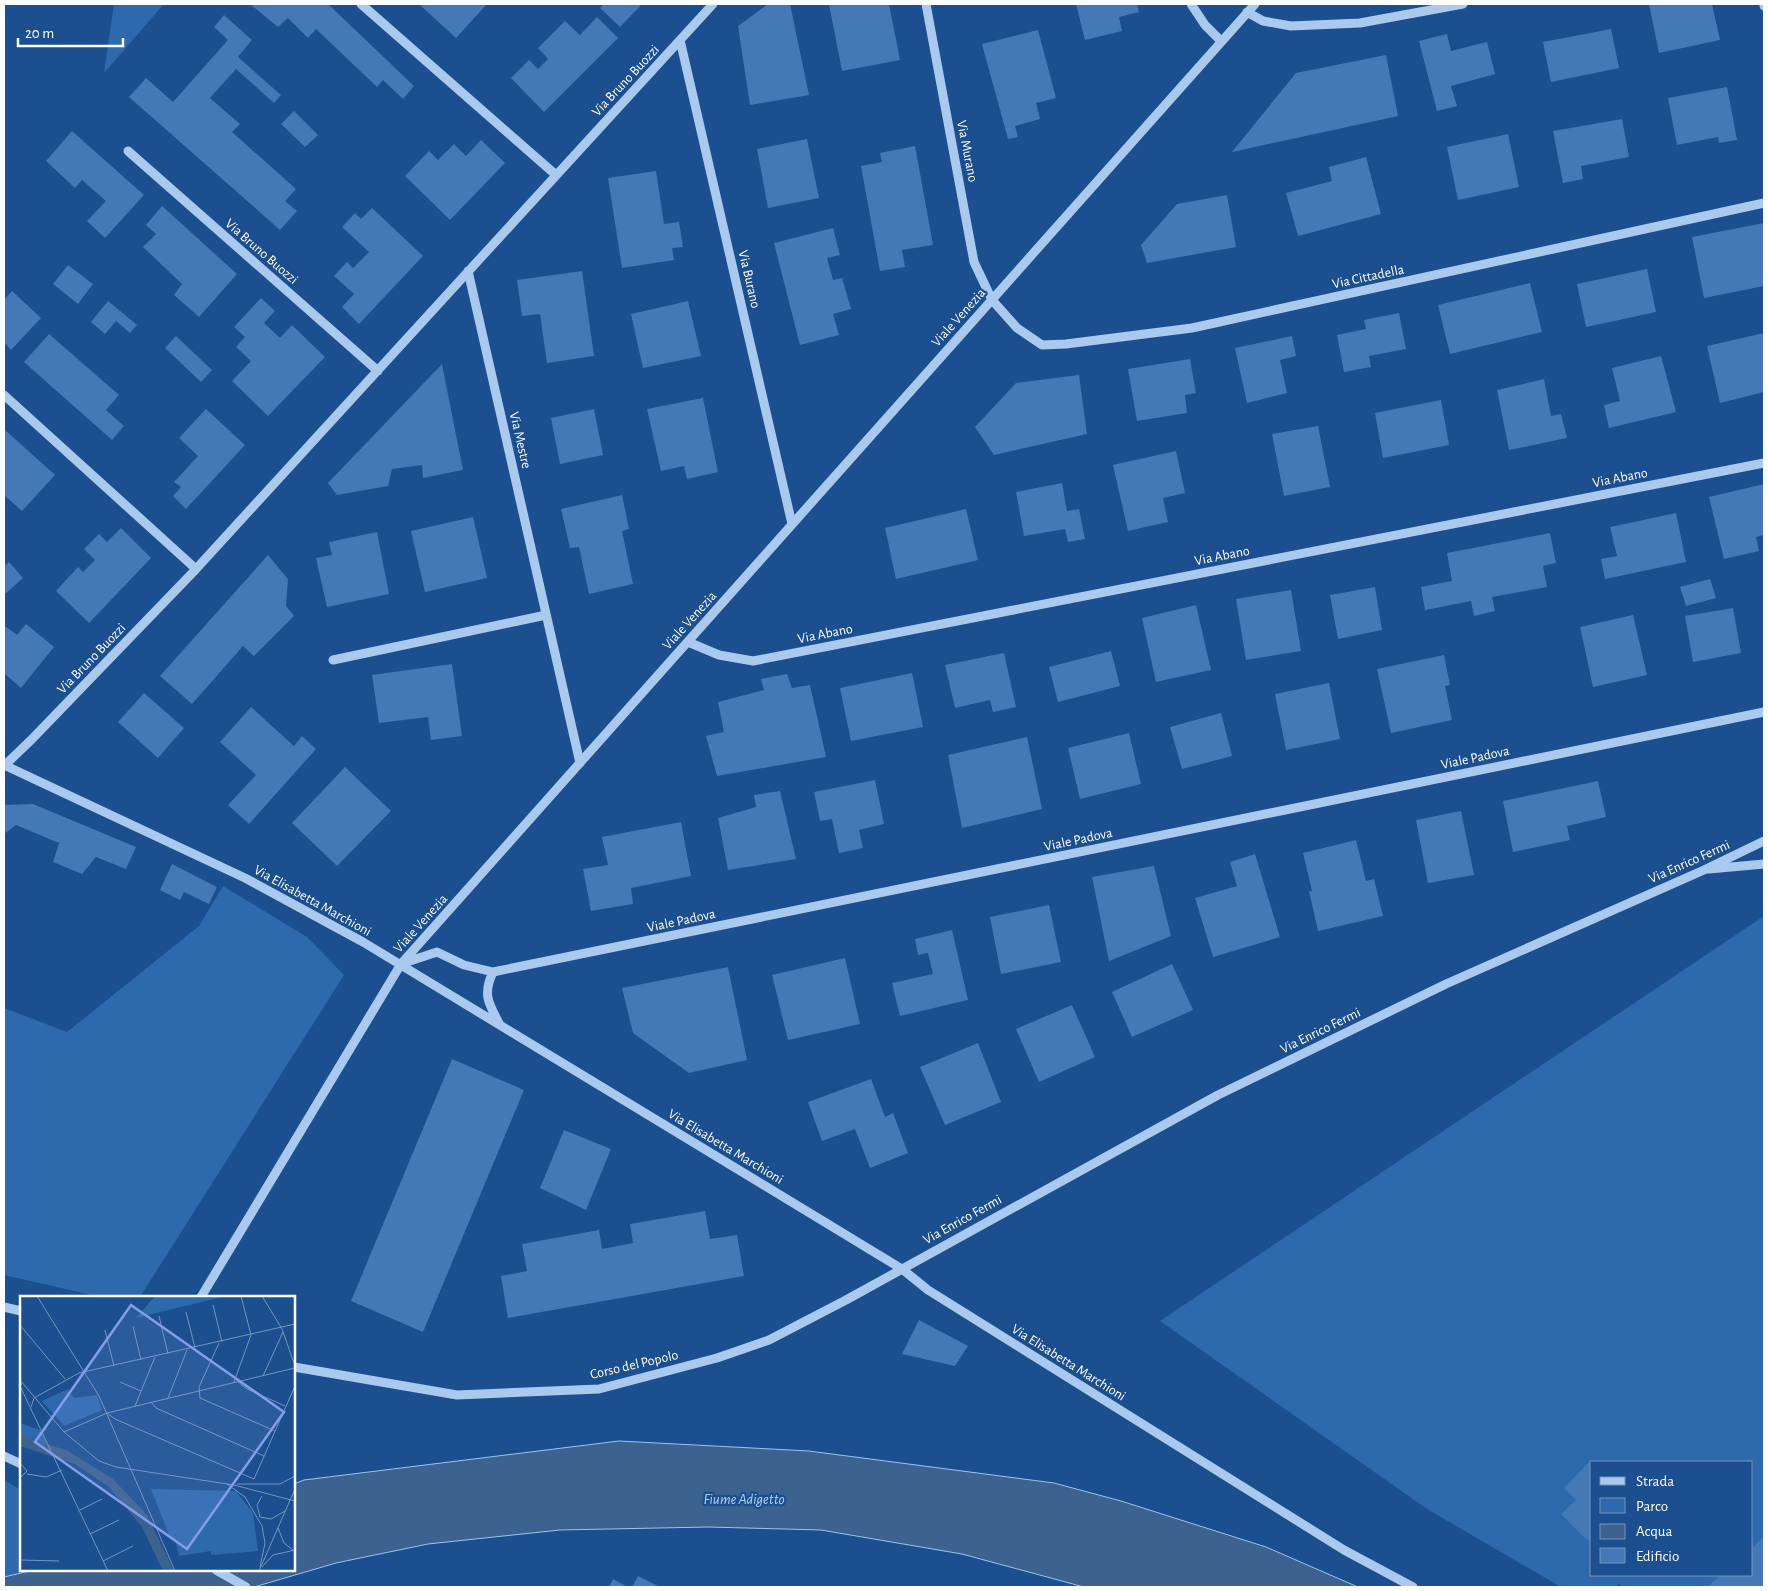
<svg xmlns="http://www.w3.org/2000/svg" width="1768" height="1591" font-family="'Alegreya Sans',sans-serif">
  <style>
    .green { fill: #2e69ad; fill-rule: evenodd }
    .water { fill: #3c6290; stroke: #9cc4f0 }
    .building { fill: #4478b7 }
    .lines { fill: none; stroke-linecap: round; stroke-linejoin: round }
    .minor { stroke: #a9c9ee; stroke-width: 9 }
    .labels { text-anchor: middle; stroke-width: 4.5; stroke-linejoin: round; paint-order: stroke }
    .street-label { font-size: 14px; fill: #fff; stroke: #1b4f8f }
    .water-label { font-size: 15px; font-style: italic; fill: #b5d3f5; stroke: #1b4f8f }
    .inset-road { fill: none; stroke: #7695bc; stroke-width: 1 }
    .view { fill: #839eea; fill-opacity: 0.15; stroke: #839eea; stroke-width: 2.5 }
    .inset-edge { fill: none; stroke: #fff; stroke-width: 2.5 }
  </style>
  <rect width="100%" height="100%" fill="#1b4f8f"/>
  <path class="green" d="M 114,4 L 164,4 L 104,73 Z
    M 223,886 L 307,937 L 344,975 L 140,1297 L 101,1297 L 4,1275 L 4,1008 L 67,1032 L 199,926 Z
    M 1764,916 L 1764,1587 L 1623,1587 L 1619,1584 L 1615,1587 L 1561,1587 L 1427,1509 L 1160,1321 ZM 1592,1462 L 1752,1462 L 1752,1575 L 1592,1575 Z
    M 4,1480 L 21,1490 L 21,1570 L 34,1570 L 4,1577 Z"/>
  <path class="water" d="M 619,1441 L 809,1451 L 1054,1483 L 1121,1501 L 1266,1547 L 1358,1587 L 1084,1587 L 962,1554 L 821,1530 L 708,1527 L 560,1530 L 428,1544 L 336,1563 L 254,1587 L 4,1587 L 4,1577 L 34,1570 L 294,1570 L 294,1484 L 304,1480 Z"/>
  <path class="building" d="M 250,4 L 328,4 L 414,86 L 403,99 L 383,80 L 377,87 L 316,29 L 308,38 L 288,18 L 278,27 Z
    M 419,4 L 487,4 L 456,38 Z
    M 604,4 L 642,4 L 620,27 L 600,8 Z
    M 768,4 L 790,4 L 809,95 L 750,105 L 738,26 Z
    M 829,4 L 889,4 L 900,60 L 842,71 Z
    M 1076,4 L 1137,4 L 1139,12 L 1119,17 L 1122,31 L 1085,40 Z
    M 1649,4 L 1712,4 L 1720,40 L 1659,53 Z
    M 224,15 L 252,40 L 238,57 L 281,95 L 274,103 L 236,69 L 210,98 L 240,124 L 232,132 L 296,189 L 285,201 L 297,211 L 280,230 L 129,97 L 146,78 L 173,102 L 228,40 L 214,27 Z
    M 597,17 L 618,38 L 544,112 L 511,78 L 529,60 L 538,69 L 548,59 L 538,48 L 565,21 L 580,35 Z
    M 1611,29 L 1619,68 L 1551,82 L 1543,42 Z
    M 1038,30 L 1056,98 L 1036,103 L 1040,119 L 1015,126 L 1018,137 L 1008,139 L 982,44 Z
    M 1447,34 L 1451,51 L 1487,42 L 1495,74 L 1451,86 L 1457,106 L 1437,111 L 1419,41 Z
    M 1386,55 L 1398,116 L 1232,152 L 1296,73 Z
    M 1727,87 L 1737,140 L 1719,143 L 1718,137 L 1677,145 L 1668,98 Z
    M 294,111 L 318,135 L 305,147 L 281,124 Z
    M 1622,119 L 1629,157 L 1581,166 L 1583,179 L 1563,183 L 1553,131 Z
    M 72,131 L 144,195 L 105,238 L 87,221 L 106,201 L 82,180 L 75,188 L 46,161 Z
    M 1508,134 L 1519,187 L 1458,200 L 1447,147 Z
    M 807,139 L 819,198 L 768,208 L 757,149 Z
    M 481,140 L 505,163 L 450,220 L 405,176 L 429,151 L 438,160 L 454,144 L 466,156 Z
    M 915,146 L 933,245 L 902,250 L 905,267 L 880,271 L 861,166 L 882,162 L 880,153 Z
    M 1366,157 L 1381,214 L 1298,236 L 1286,193 L 1332,181 L 1329,167 Z
    M 656,171 L 664,224 L 679,222 L 683,247 L 672,248 L 674,260 L 622,268 L 608,178 Z
    M 1227,195 L 1236,247 L 1147,263 L 1141,245 L 1177,204 Z
    M 162,206 L 237,274 L 199,317 L 174,295 L 182,284 L 143,247 L 156,234 L 146,225 Z
    M 372,208 L 423,256 L 359,324 L 342,307 L 354,294 L 334,276 L 347,262 L 353,268 L 369,252 L 342,227 L 355,213 L 361,219 Z
    M 1764,223 L 1764,286 L 1704,298 L 1692,237 Z
    M 833,228 L 840,255 L 827,258 L 833,280 L 842,278 L 851,309 L 833,314 L 839,335 L 800,345 L 774,243 Z
    M 68,265 L 93,284 L 78,304 L 53,284 Z
    M 1647,269 L 1656,312 L 1586,327 L 1577,284 Z
    M 582,271 L 594,356 L 547,363 L 540,314 L 522,316 L 517,280 Z
    M 1530,283 L 1542,332 L 1450,354 L 1438,305 Z
    M 12,291 L 41,318 L 11,350 L 4,342 L 4,300 Z
    M 261,298 L 275,311 L 264,323 L 280,338 L 292,325 L 325,357 L 268,416 L 232,381 L 251,361 L 236,347 L 245,337 L 234,327 Z
    M 108,301 L 137,325 L 130,333 L 116,321 L 105,334 L 91,322 Z
    M 688,301 L 701,356 L 643,368 L 631,314 Z
    M 1399,313 L 1406,349 L 1369,356 L 1371,367 L 1344,372 L 1337,335 L 1366,329 L 1364,320 Z
    M 1764,333 L 1764,392 L 1720,403 L 1707,346 Z
    M 49,334 L 119,395 L 106,410 L 124,426 L 112,440 L 24,362 Z
    M 176,336 L 212,370 L 201,382 L 165,348 Z
    M 1292,336 L 1296,356 L 1280,360 L 1287,393 L 1247,403 L 1235,348 Z
    M 1661,356 L 1676,412 L 1609,428 L 1604,405 L 1620,401 L 1612,368 Z
    M 1190,359 L 1196,393 L 1185,395 L 1187,413 L 1137,421 L 1128,369 Z
    M 442,364 L 463,470 L 423,478 L 422,465 L 392,469 L 388,486 L 337,495 L 328,483 Z
    M 1079,375 L 1087,434 L 994,455 L 975,427 L 1016,383 Z
    M 1544,379 L 1551,416 L 1561,414 L 1567,438 L 1509,450 L 1497,390 Z
    M 703,398 L 718,472 L 687,479 L 684,466 L 661,471 L 647,409 Z
    M 1441,400 L 1449,445 L 1383,458 L 1375,413 Z
    M 206,409 L 245,445 L 186,509 L 173,496 L 181,487 L 174,482 L 198,456 L 179,438 Z
    M 594,409 L 603,455 L 560,464 L 551,418 Z
    M 1318,426 L 1330,487 L 1284,496 L 1272,434 Z
    M 4,429 L 55,475 L 22,511 L 4,495 Z
    M 1176,451 L 1185,493 L 1163,498 L 1168,522 L 1128,531 L 1113,465 Z
    M 1062,483 L 1067,511 L 1079,509 L 1085,539 L 1068,542 L 1065,529 L 1024,536 L 1016,492 Z
    M 1764,484 L 1764,535 L 1756,537 L 1759,551 L 1724,559 L 1709,497 Z
    M 622,495 L 629,529 L 622,531 L 633,584 L 589,594 L 579,547 L 570,548 L 561,509 Z
    M 966,509 L 978,560 L 896,579 L 885,528 Z
    M 1676,513 L 1686,562 L 1605,579 L 1601,559 L 1617,556 L 1610,527 Z
    M 473,517 L 487,578 L 425,592 L 411,531 Z
    M 121,528 L 151,558 L 89,623 L 56,591 L 78,567 L 83,572 L 95,560 L 84,549 L 99,534 L 107,542 Z
    M 377,532 L 389,594 L 327,607 L 316,558 L 332,555 L 329,542 Z
    M 1550,533 L 1556,563 L 1543,566 L 1547,587 L 1492,597 L 1495,611 L 1474,616 L 1471,601 L 1425,610 L 1421,587 L 1452,581 L 1447,553 Z
    M 268,555 L 288,579 L 286,606 L 294,616 L 254,656 L 243,646 L 192,704 L 160,676 Z
    M 9,562 L 23,578 L 4,595 L 4,566 Z
    M 1710,579 L 1716,598 L 1686,606 L 1680,587 Z
    M 1375,587 L 1382,630 L 1338,639 L 1330,595 Z
    M 1291,590 L 1301,651 L 1246,660 L 1236,599 Z
    M 1196,605 L 1211,670 L 1156,682 L 1142,618 Z
    M 1733,608 L 1741,653 L 1693,662 L 1685,616 Z
    M 1633,615 L 1647,675 L 1593,687 L 1580,627 Z
    M 26,624 L 54,647 L 21,688 L 4,673 L 4,625 L 17,635 Z
    M 1111,651 L 1120,686 L 1058,702 L 1049,667 Z
    M 1004,653 L 1016,707 L 993,712 L 990,700 L 955,708 L 945,665 Z
    M 1444,655 L 1450,685 L 1445,686 L 1452,720 L 1391,733 L 1377,669 Z
    M 452,664 L 462,736 L 431,740 L 428,717 L 379,723 L 372,675 Z
    M 912,673 L 923,727 L 851,741 L 840,688 Z
    M 787,674 L 792,688 L 810,685 L 826,757 L 717,776 L 706,736 L 724,732 L 718,702 L 764,690 L 761,679 Z
    M 1329,683 L 1340,739 L 1286,750 L 1275,694 Z
    M 144,693 L 184,728 L 158,758 L 118,722 Z
    M 251,707 L 294,746 L 302,736 L 316,749 L 249,824 L 228,805 L 256,775 L 220,742 Z
    M 1221,713 L 1232,756 L 1182,769 L 1170,727 Z
    M 1129,733 L 1141,784 L 1080,799 L 1068,748 Z
    M 1027,737 L 1042,809 L 962,828 L 948,755 Z
    M 345,767 L 391,811 L 337,866 L 292,823 Z
    M 875,780 L 884,824 L 859,830 L 863,848 L 839,853 L 832,819 L 820,821 L 814,792 Z
    M 1598,781 L 1606,817 L 1567,826 L 1570,840 L 1513,852 L 1503,801 Z
    M 780,791 L 796,859 L 728,870 L 718,818 L 756,807 L 754,795 Z
    M 33,804 L 136,847 L 126,869 L 96,857 L 82,874 L 53,862 L 59,843 L 16,825 L 4,834 L 4,805 Z
    M 1461,811 L 1474,875 L 1428,883 L 1416,820 Z
    M 681,822 L 691,876 L 631,888 L 633,904 L 591,911 L 583,869 L 608,865 L 602,837 Z
    M 1356,840 L 1366,881 L 1374,879 L 1383,916 L 1318,931 L 1309,891 L 1312,891 L 1303,853 Z
    M 1255,854 L 1280,937 L 1213,957 L 1195,898 L 1237,886 L 1230,862 Z
    M 172,864 L 217,887 L 209,904 L 184,892 L 180,900 L 160,890 Z
    M 1154,866 L 1171,936 L 1109,961 L 1092,877 Z
    M 1049,905 L 1061,962 L 1001,974 L 990,917 Z
    M 952,930 L 968,1000 L 900,1016 L 892,983 L 933,974 L 928,953 L 918,955 L 915,939 Z
    M 845,958 L 860,1024 L 788,1040 L 772,975 Z
    M 1172,964 L 1193,1010 L 1132,1037 L 1112,992 Z
    M 728,967 L 747,1060 L 689,1073 L 633,1033 L 622,988 Z
    M 1072,1005 L 1095,1057 L 1039,1082 L 1016,1029 Z
    M 978,1043 L 1001,1102 L 945,1125 L 920,1067 Z
    M 452,1059 L 524,1090 L 423,1332 L 351,1301 Z
    M 871,1079 L 885,1117 L 893,1113 L 908,1153 L 870,1168 L 855,1129 L 822,1141 L 808,1102 Z
    M 564,1130 L 611,1149 L 586,1210 L 540,1188 Z
    M 705,1211 L 710,1239 L 737,1235 L 744,1276 L 508,1318 L 501,1276 L 527,1271 L 522,1244 L 599,1230 L 602,1249 L 633,1243 L 630,1224 Z
    M 919,1320 L 968,1346 L 955,1366 L 902,1354 Z
    M 1589,1462 L 1592,1464 L 1592,1536 L 1587,1540 L 1561,1514 L 1576,1500 L 1564,1488 Z
    M 1764,1537 L 1764,1587 L 1707,1587 L 1721,1575 L 1752,1575 L 1752,1548 Z
    M 638,1576 L 660,1587 L 632,1587 Z
    M 613,1579 L 628,1587 L 609,1587 Z"/>
  <g class="lines">
    <path class="minor" d="M 361,4 L 556,175
      M 926,4 L 974,262 L 992,300 L 1017,328 L 1042,345 L 1066,344 L 1192,328 L 1764,203
      M 1191,4 L 1205,25 L 1221,41
      M 1764,4 L 1764,6
      M 1247,12 L 1263,21 L 1291,26 L 1360,23 L 1463,4
      M 680,40 L 792,524
      M 128,151 L 378,371
      M 468,271 L 580,763
      M 4,395 L 196,569
      M 688,642 L 719,655 L 753,661 L 1764,463
      M 333,660 L 546,615
      M 4,765 L 245,878 L 363,942 L 902,1269 L 928,1290 L 1344,1550 L 1413,1587
      M 4,766 L 30,741 L 196,569 L 713,4
      M 1709,869 L 1764,864
      M 401,964 L 437,952 L 464,965 L 493,972 L 1764,712
      M 493,972 C 482,995 489,1004 500,1025
      M 201,1297 L 401,964 L 1255,4
      M 4,1307 L 21,1311
      M 294,1367 L 457,1395 L 599,1389 L 717,1358 L 769,1340 L 846,1300 L 1218,1095 L 1446,984 L 1704,870 L 1764,841
      M 4,1456 L 21,1464
      M 216,1570 L 246,1587"/>
  </g>
  <g class="labels">
    <g class="street-label">
      <text transform="translate(625 80) rotate(-47)" y="5">Via Bruno Buozzi</text>
      <text transform="translate(968 151) rotate(79)" y="5">Via Murano</text>
      <text transform="translate(262 251) rotate(41)" y="5">Via Bruno Buozzi</text>
      <text transform="translate(1368 276) rotate(-12)" y="5">Via Cittadella</text>
      <text transform="translate(750 279) rotate(77)" y="5">Via Burano</text>
      <text transform="translate(958 317) rotate(-48)" y="5">Viale Venezia</text>
      <text transform="translate(521 440) rotate(77)" y="5">Via Mestre</text>
      <text transform="translate(1620 477) rotate(-11)" y="5">Via Abano</text>
      <text transform="translate(1222 555) rotate(-11)" y="5">Via Abano</text>
      <text transform="translate(689 620) rotate(-48)" y="5">Viale Venezia</text>
      <text transform="translate(825 633) rotate(-11)" y="5">Via Abano</text>
      <text transform="translate(91 658) rotate(-46)" y="5">Via Bruno Buozzi</text>
      <text transform="translate(1475 757) rotate(-12)" y="5">Viale Padova</text>
      <text transform="translate(1078 839) rotate(-12)" y="5">Viale Padova</text>
      <text transform="translate(1689 861) rotate(-24)" y="5">Via Enrico Fermi</text>
      <text transform="translate(313 900) rotate(29)" y="5">Via Elisabetta Marchioni</text>
      <text transform="translate(681 920) rotate(-12)" y="5">Viale Padova</text>
      <text transform="translate(420 923) rotate(-48)" y="5">Viale Venezia</text>
      <text transform="translate(1320 1030) rotate(-26)" y="5">Via Enrico Fermi</text>
      <text transform="translate(726 1146) rotate(31)" y="5">Via Elisabetta Marchioni</text>
      <text transform="translate(962 1219) rotate(-29)" y="5">Via Enrico Fermi</text>
      <text transform="translate(1069 1362) rotate(32)" y="5">Via Elisabetta Marchioni</text>
      <text transform="translate(634 1364) rotate(-13)" y="5">Corso del Popolo</text>
    </g>
    <g class="water-label">
      <text x="744" y="1504">Fiume Adigetto</text>
    </g>
  </g>
  <g transform="translate(20 1296)">
    <rect width="275" height="275" fill="#1b4f8f"/>
    <path d="M 135,0 L 206,0 L 116,22 ZM 48,93 L 54,102 L 77,99 L 82,114 L 44,130 L 22,105 ZM 0,127 L 20,134 L 28,150 L 0,139 ZM 131,193 L 216,195 L 233,217 L 238,255 L 191,259 L 191,255 L 159,260 L 155,244 L 151,244 Z" fill="#2e69ad"/>
    <path d="M 0,139 L 48,155 L 93,183 L 127,219 L 154,275 L 143,275 L 122,231 L 89,191 L 55,168 L 0,150 Z" fill="#3c6290"/>
    <path class="inset-road" d="M 17,0 L 79,100 L 155,275M 242,0 L 262,33 L 275,70M 193,9 L 202,46M 166,16 L 175,52M 139,20 L 148,58M 0,29 L 45,83M 113,30 L 121,64M 85,34 L 94,70M 199,47 L 179,91 L 180,102 L 255,135M 243,80 L 263,36M 0,84 L 44,136 L 79,165 L 96,171 L 214,189 L 275,205M 100,86 L 121,95M 214,86 L 231,39 L 221,0M 218,86 L 227,93 L 265,110M 2,87 L 0,90 L 88,275M 148,102 L 167,54M 131,106 L 136,112 L 244,160M 115,110 L 135,61M 11,111 L 14,102 L 59,77 L 275,28M 87,117 L 95,123 L 234,183 L 275,90M 44,136 L 87,117 L 275,72M 0,167 L 7,175 L 0,182M 7,178 L 26,181 L 42,174M 207,188 L 225,201 L 242,230 L 245,247 L 240,271M 217,188 L 260,188 L 275,180M 242,200 L 237,209 L 240,221 L 251,223 L 265,215M 60,214 L 82,203M 258,232 L 264,247 L 273,254M 70,238 L 99,224M 0,264 L 39,265M 83,265 L 113,250M 242,271 L 253,259 L 275,254M 239,275 L 275,193"/>
    <path class="view" d="M 111,9 L 264,116 L 167,253 L 15,146 Z"/>
    <rect width="275" height="275" class="inset-edge"/>
  </g>
  <rect width="1768" height="1591" fill="none" stroke="#ffffff" stroke-width="10"/>
  <rect x="1590" y="1461" width="162" height="115" fill="#1b4f8f" stroke="#7695bc"/>
  <rect x="1600" y="1477" width="25" height="8" fill="#a9c9ee" stroke="#7695bc"/>
  <text x="1636" y="1486" font-size="15" fill="#ffffff">Strada</text>
  <rect x="1600" y="1498" width="25" height="15" fill="#2e69ad" stroke="#7695bc"/>
  <text x="1636" y="1511" font-size="15" fill="#ffffff">Parco</text>
  <rect x="1600" y="1524" width="25" height="15" fill="#3c6290" stroke="#7695bc"/>
  <text x="1636" y="1536" font-size="15" fill="#ffffff">Acqua</text>
  <rect x="1600" y="1548" width="25" height="15" fill="#4478b7" stroke="#7695bc"/>
  <text x="1636" y="1561" font-size="15" fill="#ffffff">Edificio</text>
  <path d="M18 38v8h105v-8" fill="none" stroke="#ffffff" stroke-width="2.5"/>
  <text x="25" y="38" font-size="15" fill="#ffffff" stroke="#1b4f8f" stroke-width="4" paint-order="stroke">20 m</text>
</svg>
